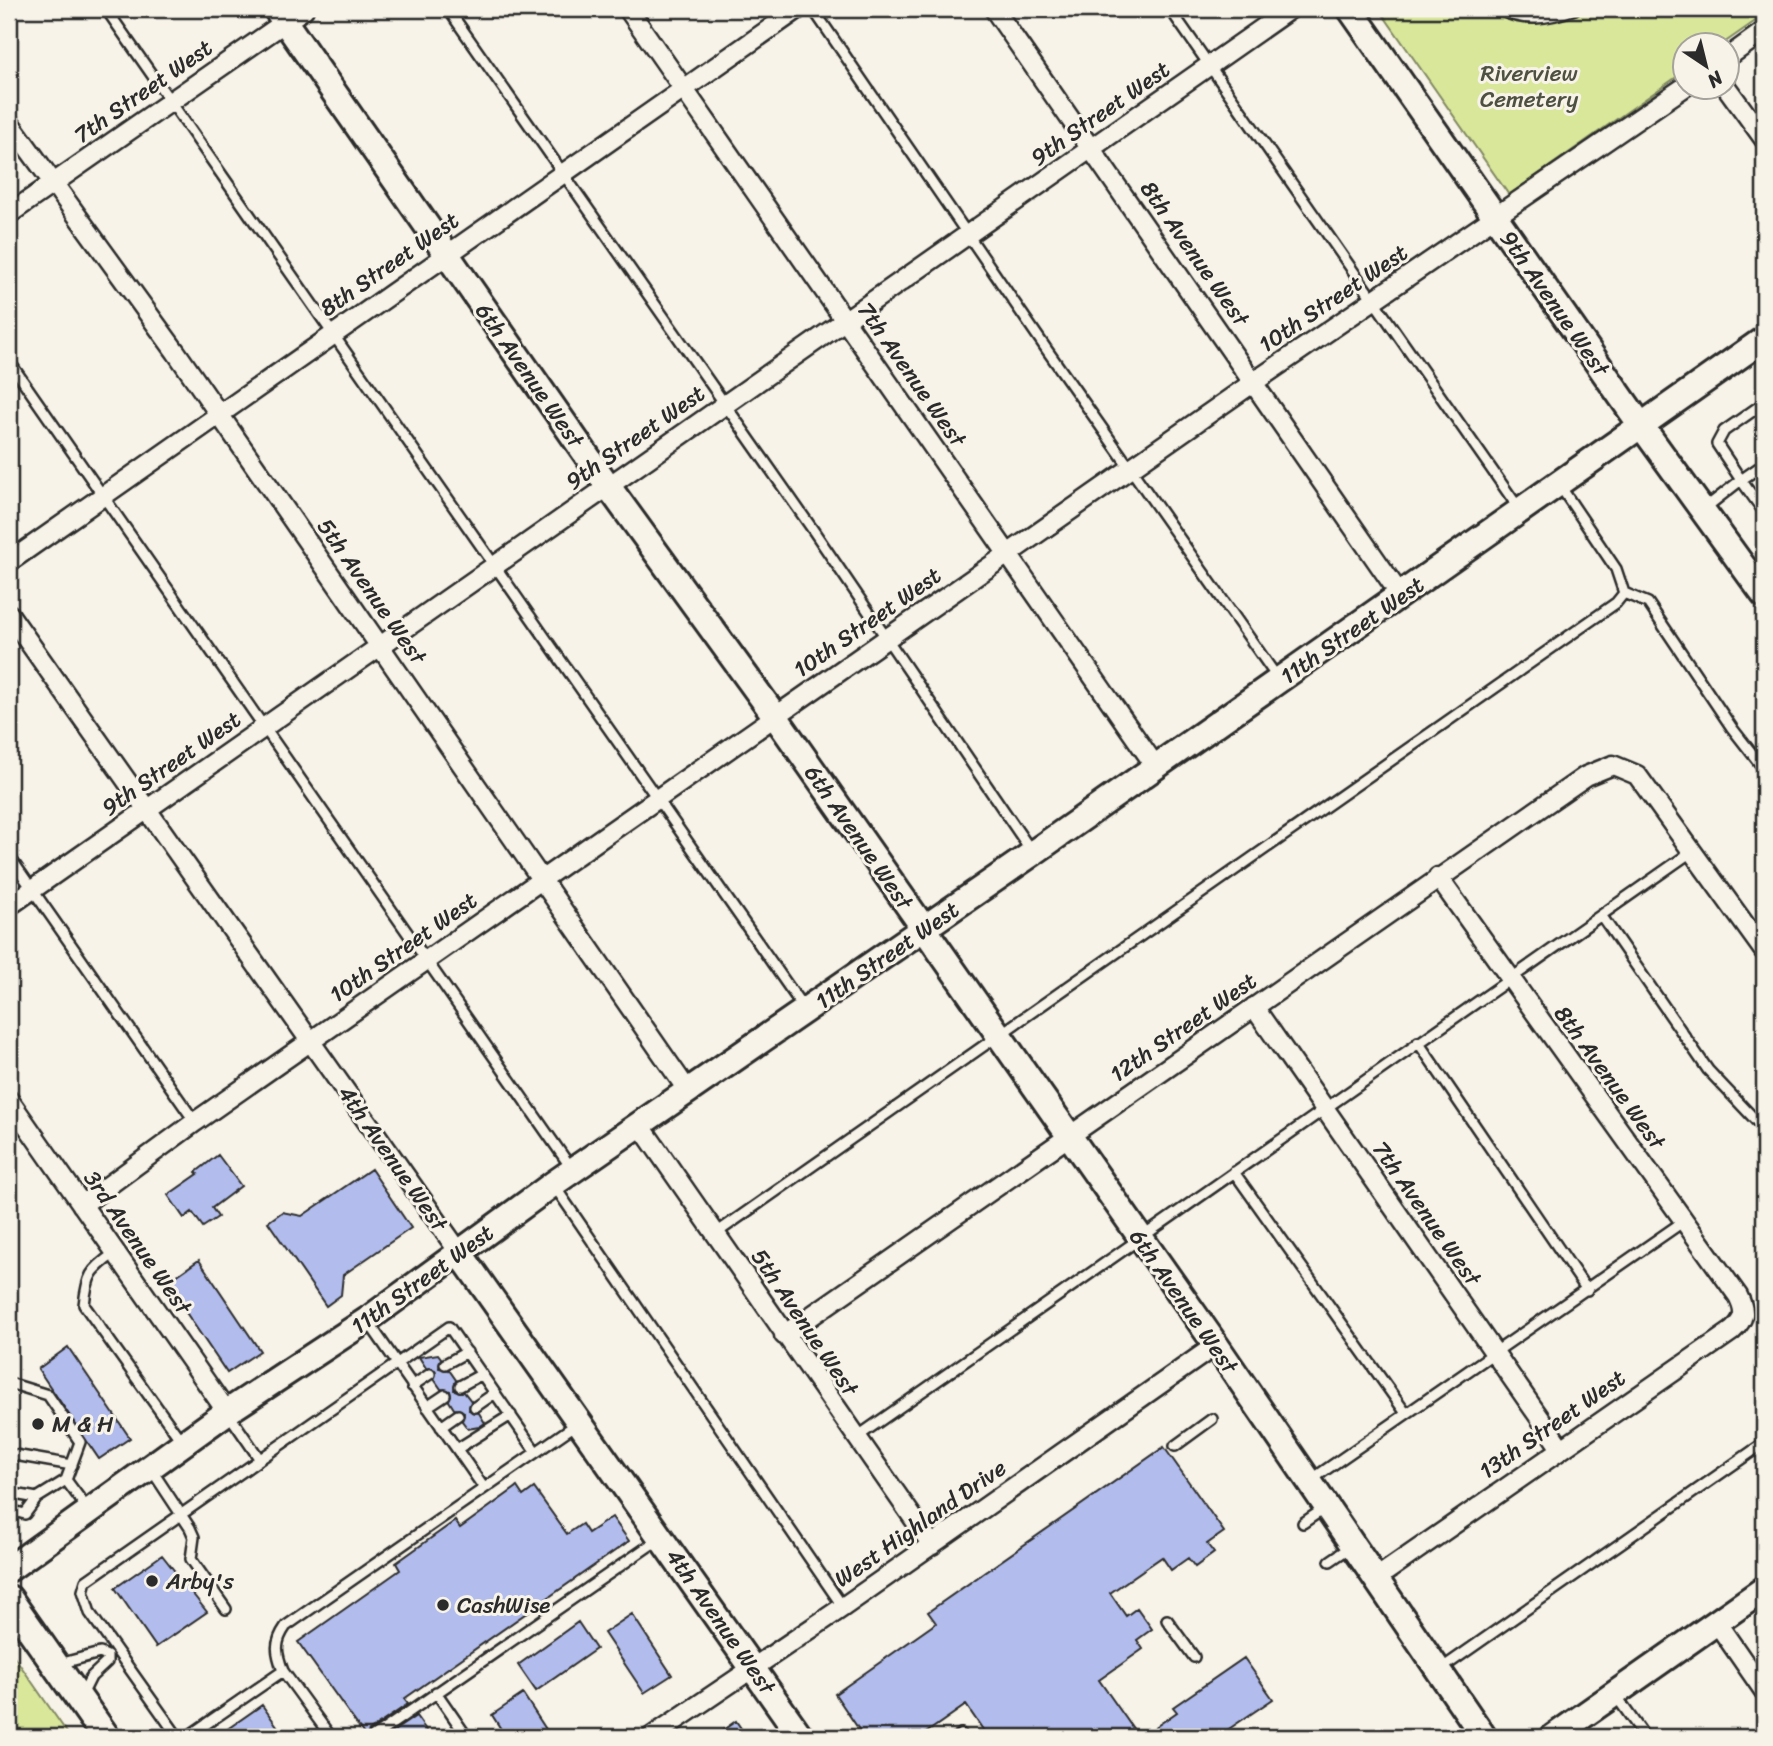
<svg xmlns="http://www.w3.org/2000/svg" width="1773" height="1746" font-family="Sriracha,sans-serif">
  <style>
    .green { fill: #d8e79a; stroke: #828962; stroke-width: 2 }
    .building { fill: #b2bdee; stroke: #2b2b2b; stroke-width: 2 }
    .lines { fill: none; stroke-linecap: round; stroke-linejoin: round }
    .lane-casing { stroke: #2b2b2b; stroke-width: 14 }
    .street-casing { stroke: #2b2b2b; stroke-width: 23 }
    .secondary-casing { stroke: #2b2b2b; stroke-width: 30 }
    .primary-casing { stroke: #2b2b2b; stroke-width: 32 }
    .lane { stroke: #f7f3e8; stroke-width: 9 }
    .street { stroke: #f7f3e8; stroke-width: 18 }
    .secondary { stroke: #f7f3e8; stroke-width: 24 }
    .primary { stroke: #f7f3e8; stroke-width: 26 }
    .poi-dot { fill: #2b2b2b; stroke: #f7f3e8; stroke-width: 2.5 }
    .labels { text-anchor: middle; stroke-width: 6; stroke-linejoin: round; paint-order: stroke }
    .park-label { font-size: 23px; fill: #4e5141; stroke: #f7f3e8 }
    .street-label { font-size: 23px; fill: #2b2b2b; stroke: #f7f3e8 }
    .poi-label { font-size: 23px; fill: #2b2b2b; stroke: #f7f3e8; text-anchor: start }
  </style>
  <rect width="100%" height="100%" fill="#f7f3e8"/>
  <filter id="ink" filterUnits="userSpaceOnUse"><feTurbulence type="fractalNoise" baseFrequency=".0143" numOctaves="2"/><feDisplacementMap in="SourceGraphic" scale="14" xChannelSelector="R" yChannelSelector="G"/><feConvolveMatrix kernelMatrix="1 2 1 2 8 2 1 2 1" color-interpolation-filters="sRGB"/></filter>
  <g filter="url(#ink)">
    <path class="green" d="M 1379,9 L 1764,9 L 1764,15 L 1721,45 L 1686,46 L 1685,71 L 1509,195 Z
      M 9,1649 L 70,1737 L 9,1737 Z"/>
    <path class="building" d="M 218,1155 L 241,1186 L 212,1208 L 218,1217 L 203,1227 L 192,1212 L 184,1218 L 168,1195 L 198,1174 L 196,1172 Z
      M 371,1169 L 411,1228 L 343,1275 L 341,1295 L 326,1306 L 268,1222 L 282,1212 L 302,1216 Z
      M 199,1260 L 260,1351 L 227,1373 L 166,1283 Z
      M 68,1347 L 130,1438 L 99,1459 L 38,1369 Z
      M 438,1354 L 441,1358 L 439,1368 L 449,1370 L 456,1380 L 454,1390 L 464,1392 L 471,1401 L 469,1410 L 479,1413 L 485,1423 L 479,1427 L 468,1429 L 462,1421 L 464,1412 L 454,1409 L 449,1401 L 450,1391 L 441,1389 L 434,1379 L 435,1370 L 426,1368 L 419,1357 Z
      M 1164,1447 L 1224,1532 L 1207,1544 L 1214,1553 L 1195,1567 L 1188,1558 L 1171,1570 L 1162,1557 L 1110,1593 L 1126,1616 L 1137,1608 L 1152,1629 L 1137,1640 L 1143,1649 L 1099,1680 L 1139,1737 L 988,1737 L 966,1705 L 920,1737 L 864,1737 L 835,1694 L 936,1623 L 928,1612 Z
      M 517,1487 L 523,1496 L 534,1488 L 567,1534 L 582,1524 L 588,1533 L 612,1517 L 629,1541 L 404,1699 L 408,1704 L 369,1731 L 366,1737 L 298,1642 L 400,1570 L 396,1563 L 455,1521 L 460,1528 Z
      M 162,1555 L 207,1612 L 156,1647 L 115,1588 Z
      M 632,1614 L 672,1675 L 644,1693 L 604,1633 Z
      M 578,1622 L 596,1649 L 536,1691 L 518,1665 Z
      M 1244,1658 L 1273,1699 L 1217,1737 L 1194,1737 L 1190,1731 L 1181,1737 L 1141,1737 L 1177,1712 L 1173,1707 Z
      M 523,1694 L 551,1737 L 506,1737 L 492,1715 Z
      M 262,1705 L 285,1737 L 216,1737 Z
      M 416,1716 L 431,1737 L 385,1737 Z
      M 736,1721 L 747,1737 L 713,1737 Z"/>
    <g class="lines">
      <defs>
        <path id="lane" d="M 106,9 L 805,1010
          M 448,9 L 813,530 L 1032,852
          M 813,9 L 1047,350 L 1279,680
          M 1170,9 L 1520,510
          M 1498,9 C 1524,23 1548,19 1575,9
          M 9,361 L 572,1169
          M 1764,464 L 1741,480 L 1764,512
          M 1704,509 L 1741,480 L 1717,444 L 1724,431 L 1764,403
          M 1624,593 L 1648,603 L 1732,728 L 1764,769
          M 9,856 L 195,1122
          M 1601,915 L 1708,1070 L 1764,1129
          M 1418,1042 L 1587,1290
          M 1234,1172 L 1405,1412
          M 553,1184 L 843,1607
          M 715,1234 L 1616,603 L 1624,593 L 1616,569 L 1560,486
          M 115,1253 C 90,1270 87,1276 84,1305 L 182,1442
          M 369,1323 L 484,1488
          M 445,1364 L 467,1352
          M 9,1383 L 48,1395 L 80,1442 L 66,1480 L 89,1511
          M 412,1386 L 430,1374
          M 460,1386 L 482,1374
          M 427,1407 L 445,1395
          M 475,1407 L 495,1393
          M 228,1413 L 259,1458
          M 441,1427 L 458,1415
          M 857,1437 L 1694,850
          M 1175,1446 L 1212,1419
          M 457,1449 L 511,1415
          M 9,1454 L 72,1465
          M 151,1469 L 190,1528 L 194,1537 L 191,1559 L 226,1609
          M 1311,1480 L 1684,1221
          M 9,1493 L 37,1498
          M 9,1510 L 25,1514 L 37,1498 L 66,1480
          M 1303,1523 L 1325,1508
          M 1330,1561 L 1352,1546
          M 1167,1620 L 1194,1657
          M 59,1664 L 100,1653 L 107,1656 L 107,1662 L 91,1677 L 82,1695
          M 1441,1669 L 1764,1443
          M 283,1671 C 276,1652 274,1643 286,1626 L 578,1423
          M 436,1692 L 467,1737
          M 1616,1696 L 1645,1737
          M 178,1737 L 90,1613 L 83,1591 L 86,1581 L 449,1327 L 536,1452
          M 187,1737 L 283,1671 L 331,1737
          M 373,1737 L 659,1539
          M 957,1737 L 961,1734"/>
        <path id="street" d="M 628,9 L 1156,767
          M 994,9 L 1401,596
          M 1728,57 L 1764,31
          M 1727,88 L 1764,139
          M 9,122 L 176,352 L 688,1091
          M 9,214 L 304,9
          M 9,562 L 798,9
          M 9,614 L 459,1252
          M 9,906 L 1290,9
          M 1254,1007 L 1560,1447
          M 9,1100 L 227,1412
          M 640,1125 L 932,1545
          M 82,1205 L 195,1122 L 1254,382 L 1686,86
          M 784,1335 L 1586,776 L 1613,765 L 1637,775 L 1764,951
          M 1375,1579 L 1732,1331 C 1745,1319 1746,1312 1738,1296 L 1438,877
          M 1717,1623 L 1764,1691
          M 651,1737 L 843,1607 L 1216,1345"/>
        <path id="secondary" d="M 276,9 L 608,486 L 775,716 L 1216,1345 L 1484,1737
          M 1350,9 L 1640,424 L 1764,595
          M 459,1252 L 801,1737
          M 9,1569 L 227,1412 L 367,1320 L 553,1184 L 1033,853 L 1764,339
          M 1553,1737 L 1764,1589"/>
        <path id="primary" d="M 9,1599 L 106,1737"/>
      </defs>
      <use href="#lane" class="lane-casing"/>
      <use href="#street" class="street-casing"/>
      <use href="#secondary" class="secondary-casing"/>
      <use href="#primary" class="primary-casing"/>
      <use href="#lane" class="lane"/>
      <use href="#street" class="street"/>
      <use href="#secondary" class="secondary"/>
      <use href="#primary" class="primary"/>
    </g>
  </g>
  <g class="poi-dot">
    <circle cx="38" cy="1424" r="7"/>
    <circle cx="152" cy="1581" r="7"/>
    <circle cx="443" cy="1605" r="7"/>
  </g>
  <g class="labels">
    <g class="park-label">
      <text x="1529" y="81">Riverview<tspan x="1529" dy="26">Cemetery</tspan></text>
    </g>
    <g class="street-label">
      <text transform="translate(143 91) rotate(-35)" y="8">7th Street West</text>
      <text transform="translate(1100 113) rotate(-35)" y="8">9th Street West</text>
      <text transform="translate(1195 253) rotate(55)" y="8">8th Avenue West</text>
      <text transform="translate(389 264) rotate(-35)" y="8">8th Street West</text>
      <text transform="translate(1333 298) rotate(-34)" y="8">10th Street West</text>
      <text transform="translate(1555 303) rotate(55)" y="8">9th Avenue West</text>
      <text transform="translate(912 374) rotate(55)" y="8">7th Avenue West</text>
      <text transform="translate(530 375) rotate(55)" y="8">6th Avenue West</text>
      <text transform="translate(635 437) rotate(-35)" y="8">9th Street West</text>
      <text transform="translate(372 591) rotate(55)" y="8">5th Avenue West</text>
      <text transform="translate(867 622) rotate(-35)" y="8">10th Street West</text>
      <text transform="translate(1352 630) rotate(-35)" y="8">11th Street West</text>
      <text transform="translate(171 763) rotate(-35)" y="8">9th Street West</text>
      <text transform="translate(859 837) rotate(55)" y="8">6th Avenue West</text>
      <text transform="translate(403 947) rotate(-35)" y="8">10th Street West</text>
      <text transform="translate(887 955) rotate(-35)" y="8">11th Street West</text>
      <text transform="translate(1183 1027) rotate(-35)" y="8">12th Street West</text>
      <text transform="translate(1610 1077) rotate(54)" y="8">8th Avenue West</text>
      <text transform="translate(393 1158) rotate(55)" y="8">4th Avenue West</text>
      <text transform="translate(1427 1213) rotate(55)" y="8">7th Avenue West</text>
      <text transform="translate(138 1242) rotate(55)" y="8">3rd Avenue West</text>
      <text transform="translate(422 1279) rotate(-36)" y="8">11th Street West</text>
      <text transform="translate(1184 1301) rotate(55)" y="8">6th Avenue West</text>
      <text transform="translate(805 1322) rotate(56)" y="8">5th Avenue West</text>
      <text transform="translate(1552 1424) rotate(-35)" y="8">13th Street West</text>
      <text transform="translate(920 1523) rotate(-35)" y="8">West Highland Drive</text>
      <text transform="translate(721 1621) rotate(55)" y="8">4th Avenue West</text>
    </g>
    <g class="poi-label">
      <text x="52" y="1432">M &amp; H</text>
      <text x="166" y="1589">Arby's</text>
      <text x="457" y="1613">CashWise</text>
    </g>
  </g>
  <rect width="1773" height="1746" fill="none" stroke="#f7f3e8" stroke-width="35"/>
  <rect x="18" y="18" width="1738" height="1711" fill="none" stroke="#2b2b2b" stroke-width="2.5" filter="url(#ink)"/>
  <g transform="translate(1706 66) rotate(145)"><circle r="33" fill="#f7f3e8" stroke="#a5a39c" stroke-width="2"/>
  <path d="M0-5L12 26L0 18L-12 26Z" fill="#2b2b2b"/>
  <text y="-10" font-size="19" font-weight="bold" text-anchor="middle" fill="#2b2b2b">N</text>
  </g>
</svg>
